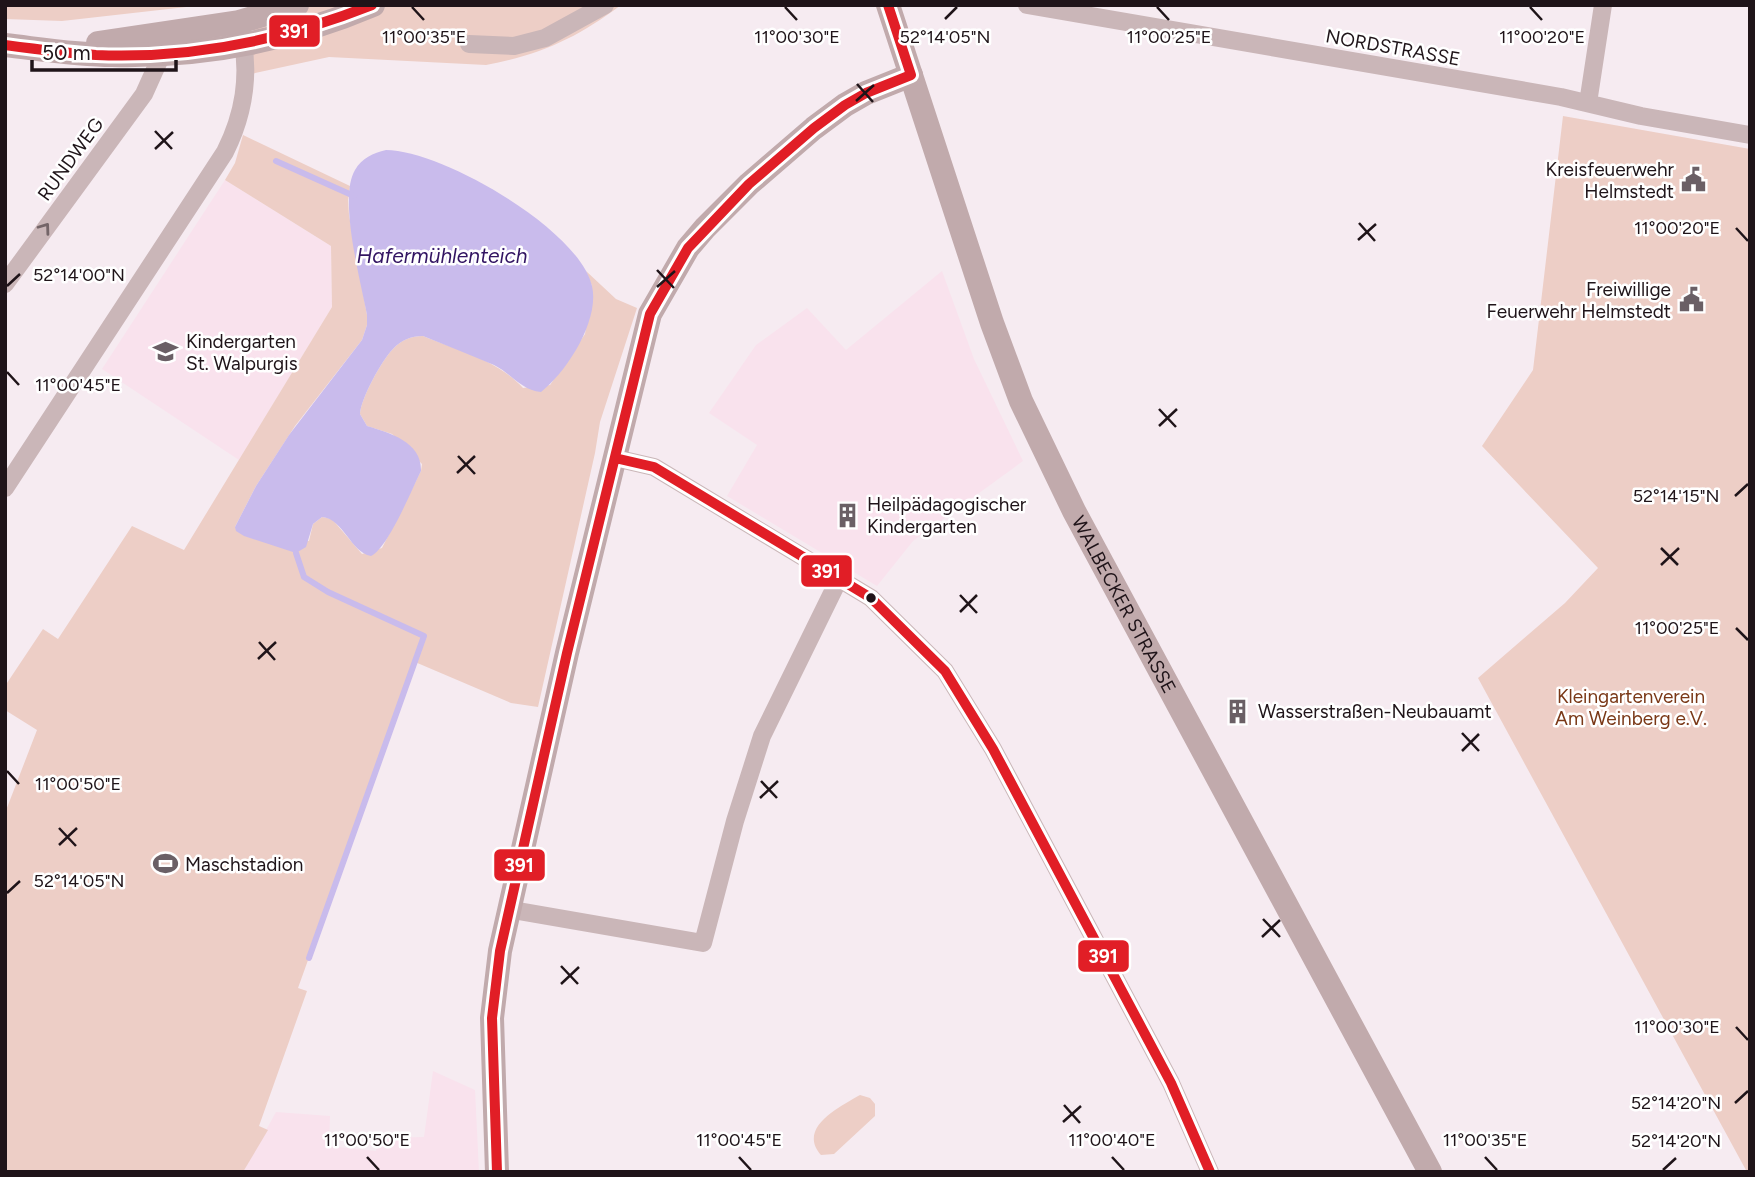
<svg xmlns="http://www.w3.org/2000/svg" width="1755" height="1177" font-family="Figtree,sans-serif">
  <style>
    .built { fill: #f9e2ed }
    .green { fill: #edcec6 }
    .water { fill: #c9bbec }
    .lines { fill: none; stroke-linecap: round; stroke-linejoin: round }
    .stream { stroke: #c9bbec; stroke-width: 6 }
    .street { stroke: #cab6b8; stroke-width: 18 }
    .secondary { stroke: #c1aaac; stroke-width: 24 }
    .bus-1-casing { stroke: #fff; stroke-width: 16 }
    .bus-1 { stroke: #e11e26; stroke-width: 10 }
    .oneway { stroke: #746568 }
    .ticks { fill: none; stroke: #1f1419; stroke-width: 2.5 }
    .bus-dot { fill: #1f1419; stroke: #fff; stroke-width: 2.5 }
    .labels { text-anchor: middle; stroke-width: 5; stroke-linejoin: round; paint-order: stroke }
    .street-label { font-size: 19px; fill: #1f1419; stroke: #fff }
    .poi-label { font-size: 19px; fill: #1f1419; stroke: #fff; text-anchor: start }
    .park-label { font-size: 19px; fill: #7a3817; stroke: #fff }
    .water-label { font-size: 21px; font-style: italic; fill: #321462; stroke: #fff }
    .ticks-label { font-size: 18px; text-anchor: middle; fill: #1f1419; stroke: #fff; stroke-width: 5; stroke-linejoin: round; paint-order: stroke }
    .line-badge { stroke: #fff; stroke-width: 2.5 }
    .badge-label { font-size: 19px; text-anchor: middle; font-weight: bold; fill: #fff }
  </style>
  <rect width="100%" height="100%" fill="#f6ebf1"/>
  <path class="built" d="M 225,180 L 331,246 L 332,307 L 239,460 L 102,369 Z
    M 942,271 L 974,359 L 1023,461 L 913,541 L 877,586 L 727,496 L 757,445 L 709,413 L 756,345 L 807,308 L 846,350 Z
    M 433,1071 L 475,1090 L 479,1172 L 243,1172 L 276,1112 L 330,1116 L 329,1146 L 376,1151 L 378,1138 L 424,1137 Z"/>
  <path class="green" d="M 5,5 L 204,5 L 62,21 L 5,19 Z
    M 255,5 L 621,5 C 577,38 540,55 486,65 L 329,57 L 251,74 Z
    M 1563,116 L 1750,149 L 1750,1172 L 1747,1172 L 1478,678 L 1565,603 L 1598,568 L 1482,446 L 1533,370 Z
    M 243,135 L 350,186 L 348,200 L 349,215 L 367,315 L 367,325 L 362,340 L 295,426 L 256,486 L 235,527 L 309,541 L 313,524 L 322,517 L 332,519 L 362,554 L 382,548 L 421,471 L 422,464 L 392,434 L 367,426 L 360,414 C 361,398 382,360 393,349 C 401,340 411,336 423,336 C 457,350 498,360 523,388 L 550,385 L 585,334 L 592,286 L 586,271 L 616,299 L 637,308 L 600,422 L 595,453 L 538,707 L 511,703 L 415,662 L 298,988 L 307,991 L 259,1126 L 268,1130 L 243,1172 L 5,1172 L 5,813 L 37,730 L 5,710 L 5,686 L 43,629 L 58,639 L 132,526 L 184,550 L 332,307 L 331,246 L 225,180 L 235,163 Z
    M 860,1095 L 870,1098 L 875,1104 L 875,1116 L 834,1154 L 821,1155 C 797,1128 839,1107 860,1095 Z"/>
  <path class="water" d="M 386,150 C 441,150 579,229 592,286 C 600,320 567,372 541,392 C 521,390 512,374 494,365 C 471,355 447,346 423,336 C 411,336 401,340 393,349 C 382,360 361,398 360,414 L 367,426 C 390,433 422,442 421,471 C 411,491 388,548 371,556 C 350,552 344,519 322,517 L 313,524 L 306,547 L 296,553 L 244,536 L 236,531 L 235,527 L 256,486 L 289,435 L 362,340 L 367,325 L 367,315 C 361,282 338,198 355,170 C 362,158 373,153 386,150 Z"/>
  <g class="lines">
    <path class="stream" d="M 276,161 L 354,196
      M 296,553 L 304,577 L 328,592 L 424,636 L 309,958"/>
    <path class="street" d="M 1027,5 L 1561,97 L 1641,116 L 1750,135
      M 469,44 L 514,46 L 545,38 L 605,5
      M 1588,103 L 1603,5
      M 5,284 L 144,94 L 162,54
      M 615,458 L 654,467 L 871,598 L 945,671 L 993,749 L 1171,1083 L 1210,1172
      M 5,488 L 225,152 C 244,114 250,77 242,35
      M 507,909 L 703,943 L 735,821 L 762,736 L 839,579"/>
    <g class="secondary">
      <path id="s1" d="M 888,5 L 992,323 L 1021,401 L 1074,511 L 1430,1172"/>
      <path d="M 98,43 L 239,22 L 297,5"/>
      <path d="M 5,45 C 40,49 76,55 112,55 C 201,57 291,40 373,5"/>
      <path d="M 497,1172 L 492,1018 L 500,951 L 567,653 L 650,314 L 688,248 L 705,228 L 749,184 L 814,128 L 845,105 L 866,93 L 911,75"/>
    </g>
    <defs>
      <path id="bus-1" d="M 888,5 L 911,75
        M 5,45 C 35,49 65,53 96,55 C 191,59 284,40 372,5
        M 615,458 L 654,467 L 871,598 L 945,671 L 993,749 L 1171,1083 L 1210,1172
        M 497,1172 L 492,1018 L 500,951 L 567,653 L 650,314 L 688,248 L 749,184 L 814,128 L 845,105 L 866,93 L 911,75"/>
    </defs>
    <use href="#bus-1" class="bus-1-casing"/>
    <use href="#bus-1" class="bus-1"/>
  </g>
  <defs><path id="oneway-chevron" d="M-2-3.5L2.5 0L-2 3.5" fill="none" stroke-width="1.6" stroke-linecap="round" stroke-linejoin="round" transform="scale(1.75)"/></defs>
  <use class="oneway" href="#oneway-chevron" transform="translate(45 228) rotate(-54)"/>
  <path class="ticks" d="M 412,7 L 424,20M 785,7 L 797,20M 1157,7 L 1169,20M 1530,7 L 1542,20M 945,19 L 957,7M 857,84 L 873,102M 856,101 L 874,85M 155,131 L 172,149M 155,149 L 173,132M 1359,223 L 1375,241M 1736,228 L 1748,241M 1358,240 L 1376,224M 657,270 L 674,288M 7,286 L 20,274M 657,287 L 675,271M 7,372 L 19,385M 1159,409 L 1176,427M 1159,426 L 1177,409M 458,456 L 475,474M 457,473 L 475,456M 1735,496 L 1748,484M 1661,548 L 1678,565M 1661,565 L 1679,548M 960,595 L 977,613M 960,612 L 977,595M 1736,628 L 1748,640M 259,642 L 275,660M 258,659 L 276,642M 1462,733 L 1479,751M 1462,751 L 1479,734M 7,771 L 19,784M 761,781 L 777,798M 760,798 L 778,781M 59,828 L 76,846M 59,845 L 77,828M 7,893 L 20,881M 1263,919 L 1280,937M 1262,937 L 1280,920M 561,966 L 578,984M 561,984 L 579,967M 1736,1027 L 1748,1040M 1735,1103 L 1748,1091M 1064,1105 L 1080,1123M 1063,1122 L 1081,1106M 367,1157 L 379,1170M 739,1157 L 751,1170M 1112,1157 L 1124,1170M 1485,1157 L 1497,1170M 1663,1170 L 1676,1158"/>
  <defs>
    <symbol id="civic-bare" viewBox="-9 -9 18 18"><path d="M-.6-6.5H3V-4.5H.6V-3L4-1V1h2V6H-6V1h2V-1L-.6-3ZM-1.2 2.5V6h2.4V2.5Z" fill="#6a5f65" stroke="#fff" stroke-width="2.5" paint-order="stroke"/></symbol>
    <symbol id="school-bare" viewBox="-9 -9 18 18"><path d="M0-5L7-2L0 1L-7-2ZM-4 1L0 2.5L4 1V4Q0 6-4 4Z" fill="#6a5f65" stroke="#fff" stroke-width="2.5" paint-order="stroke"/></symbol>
    <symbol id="building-bare" viewBox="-9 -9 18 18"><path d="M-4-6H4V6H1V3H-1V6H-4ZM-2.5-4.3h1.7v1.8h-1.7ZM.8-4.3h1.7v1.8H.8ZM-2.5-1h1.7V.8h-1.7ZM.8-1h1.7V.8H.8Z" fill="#6a5f65" stroke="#fff" stroke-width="2.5" paint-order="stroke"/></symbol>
    <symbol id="stadium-bare" viewBox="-9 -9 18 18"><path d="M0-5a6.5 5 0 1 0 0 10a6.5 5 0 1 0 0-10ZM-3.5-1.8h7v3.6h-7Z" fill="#6a5f65" stroke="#fff" stroke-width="2.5" paint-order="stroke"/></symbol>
  </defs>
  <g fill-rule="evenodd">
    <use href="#civic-bare" x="1676" y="162" width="35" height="35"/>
    <use href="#civic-bare" x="1674" y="282" width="35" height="35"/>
    <use href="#school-bare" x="148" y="334" width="35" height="35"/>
    <use href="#building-bare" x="830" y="498" width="35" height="35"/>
    <use href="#building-bare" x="1220" y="694" width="35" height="35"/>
    <use href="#stadium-bare" x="148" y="846" width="35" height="35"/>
  </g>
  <circle class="bus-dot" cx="871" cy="598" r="6"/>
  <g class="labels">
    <g class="street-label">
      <text transform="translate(1393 47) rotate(10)" y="7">NORDSTRASSE</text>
      <text transform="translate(70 159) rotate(-54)" y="7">RUNDWEG</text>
      <text dy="7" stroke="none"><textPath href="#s1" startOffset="646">WALBECKER STRASSE</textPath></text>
    </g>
    <g class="poi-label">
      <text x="1674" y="176" text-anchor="end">Kreisfeuerwehr<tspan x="1674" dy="22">Helmstedt</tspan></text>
      <text x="1671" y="296" text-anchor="end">Freiwillige<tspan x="1671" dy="22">Feuerwehr Helmstedt</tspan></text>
      <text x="186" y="348">Kindergarten<tspan x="186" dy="22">St. Walpurgis</tspan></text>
      <text x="867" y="511">Heilpädagogischer<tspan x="867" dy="22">Kindergarten</tspan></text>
      <text x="1258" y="718">Wasserstraßen-Neubauamt</text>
      <text x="185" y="871">Maschstadion</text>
    </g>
    <g class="park-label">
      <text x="1631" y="703">Kleingartenverein<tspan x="1631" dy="22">Am Weinberg e.V.</tspan></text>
    </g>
    <g class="water-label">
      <text x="442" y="263">Hafermühlenteich</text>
    </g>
  </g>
  <g class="ticks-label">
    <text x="945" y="43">52°14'05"N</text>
    <text x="424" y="43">11°00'35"E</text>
    <text x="797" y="43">11°00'30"E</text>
    <text x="1169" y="43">11°00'25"E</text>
    <text x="1542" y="43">11°00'20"E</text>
    <text x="1677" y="234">11°00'20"E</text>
    <text x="79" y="281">52°14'00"N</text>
    <text x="78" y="391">11°00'45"E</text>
    <text x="1676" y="502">52°14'15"N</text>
    <text x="1677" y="634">11°00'25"E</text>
    <text x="78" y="790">11°00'50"E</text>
    <text x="79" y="887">52°14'05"N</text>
    <text x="1677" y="1033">11°00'30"E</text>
    <text x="1676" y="1109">52°14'20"N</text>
    <text x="367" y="1146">11°00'50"E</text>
    <text x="739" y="1146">11°00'45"E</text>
    <text x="1112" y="1146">11°00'40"E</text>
    <text x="1485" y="1146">11°00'35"E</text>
    <text x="1676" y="1147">52°14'20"N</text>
  </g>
  <g class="line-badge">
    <rect x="268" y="14" width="53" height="34" rx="7" fill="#e11e26"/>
    <rect x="800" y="554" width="53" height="34" rx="7" fill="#e11e26"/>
    <rect x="493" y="848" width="53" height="34" rx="7" fill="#e11e26"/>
    <rect x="1077" y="939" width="53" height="34" rx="7" fill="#e11e26"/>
  </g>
  <g class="badge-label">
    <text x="294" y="38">391</text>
    <text x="826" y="578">391</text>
    <text x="519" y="872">391</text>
    <text x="1103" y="963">391</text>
  </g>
  <rect width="1755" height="1177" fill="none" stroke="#1f1419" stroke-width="14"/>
  <path d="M32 60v10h144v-10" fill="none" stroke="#1f1419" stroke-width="3.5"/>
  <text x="42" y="60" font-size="21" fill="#1f1419" stroke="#ffffff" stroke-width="5" paint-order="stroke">50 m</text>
</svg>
